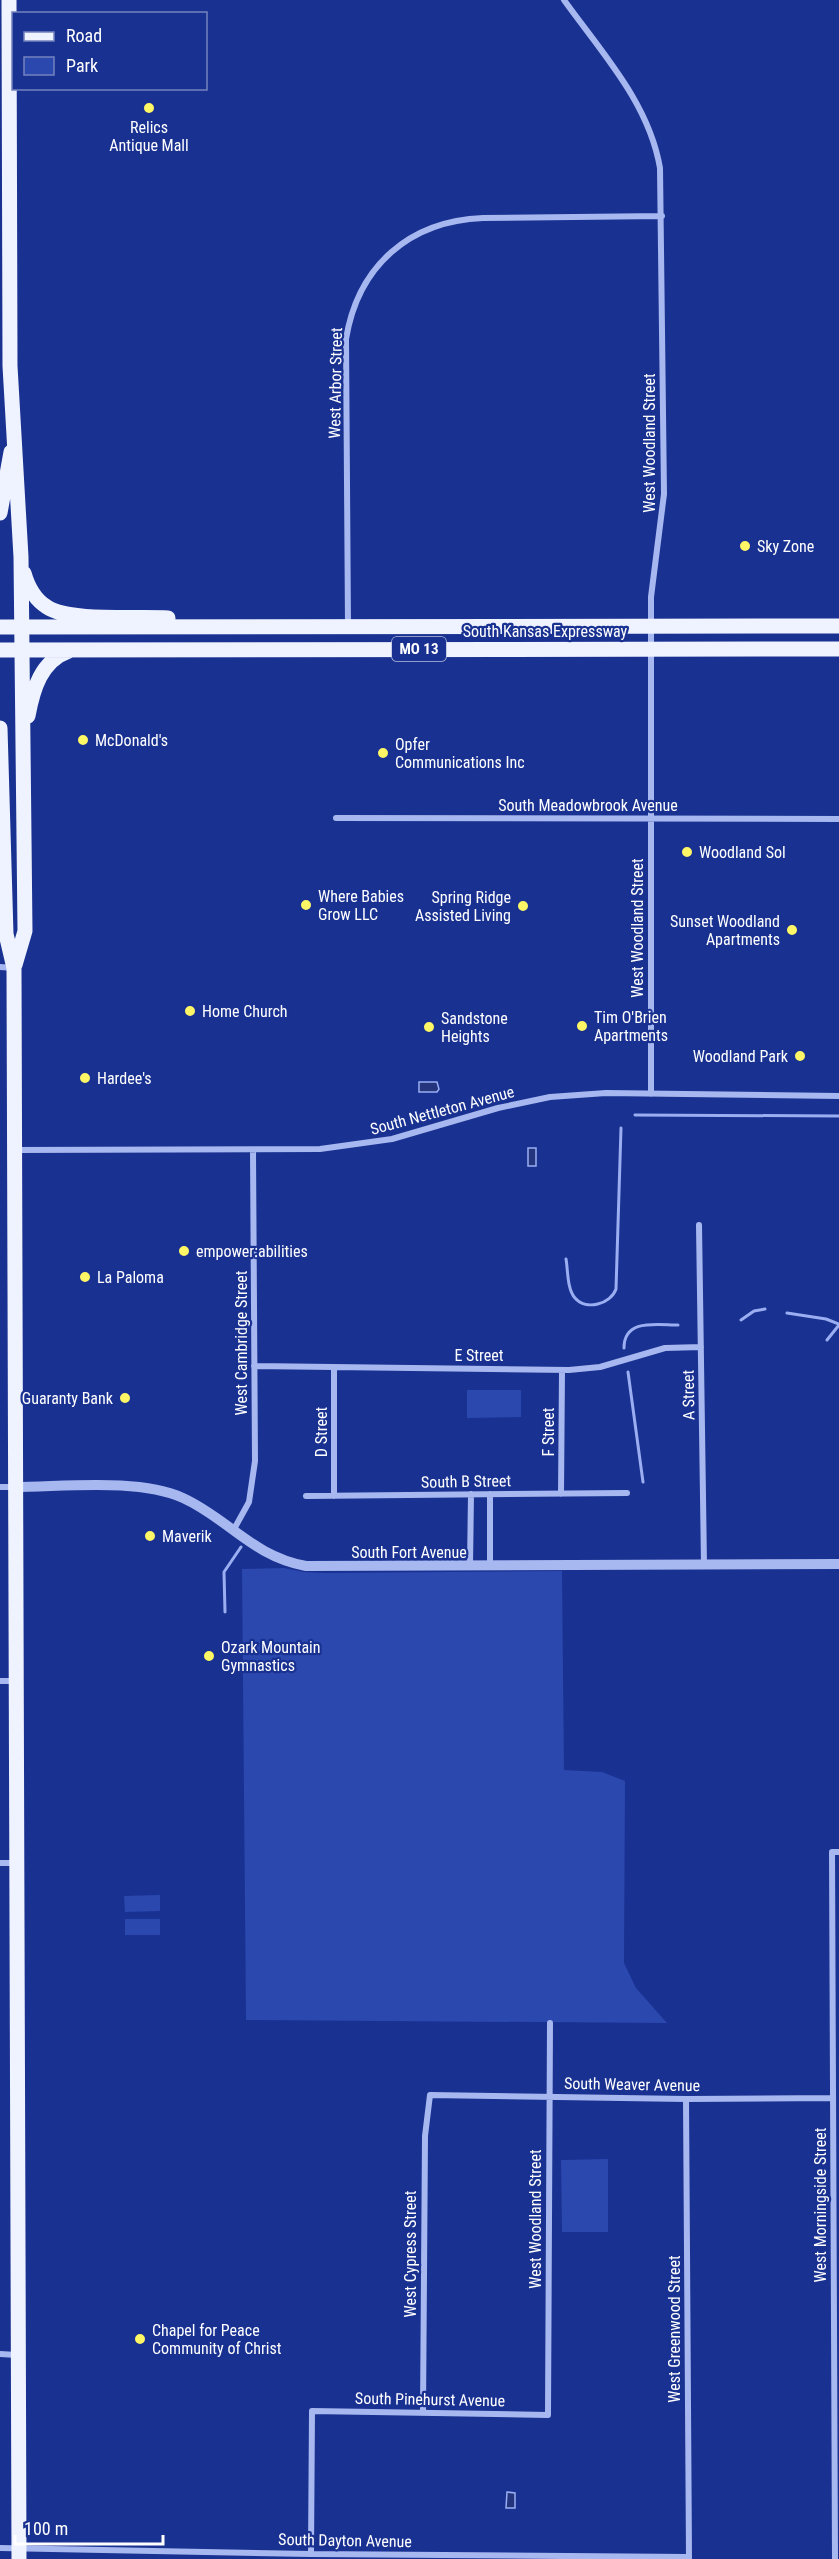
<svg xmlns="http://www.w3.org/2000/svg" width="839" height="2559" font-family="'Roboto Condensed',sans-serif">
  <style>
    .green { fill: #2b48af }
    .water { fill: #24357e; stroke: #9aaef1; stroke-width: 1.5 }
    .lines { fill: none; stroke-linecap: round; stroke-linejoin: round }
    .stream { stroke: #9aaef1; stroke-width: 3 }
    .minor { stroke: #a7b7ef; stroke-width: 6 }
    .tertiary { stroke: #a7b7ef; stroke-width: 10 }
    .primary { stroke: #eff2ff; stroke-width: 15 }
    .poi-dot { fill: #fff765; stroke: #193191; stroke-width: 2 }
    .labels { text-anchor: middle; stroke-width: 4.5; stroke-linejoin: round; paint-order: stroke }
    .shield { fill: #193191; stroke: #bac1de; stroke-width: 1.5 }
    .shield-label { font-size: 15px; font-weight: bold; fill: #fff }
    .poi-label { font-size: 16px; fill: #fff; stroke: #193191; text-anchor: start }
    .street-label { font-size: 16px; fill: #fff; stroke: #193191 }
  </style>
  <rect width="100%" height="100%" fill="#193191"/>
  <path class="green" d="M 467,1390 L 521,1390 L 521,1417 L 467,1418 Z
    M 284,1568 L 304,1572 L 325,1573 L 562,1571 L 564,1770 L 602,1772 L 625,1781 L 624,1963 L 636,1988 L 667,2023 L 246,2020 L 242,1569 Z
    M 160,1895 L 160,1911 L 125,1912 L 124,1896 Z
    M 125,1919 L 160,1919 L 160,1935 L 125,1935 Z
    M 608,2159 L 608,2232 L 562,2232 L 561,2160 Z"/>
  <path class="water" d="M 419,1082 L 437,1082 L 439,1089 L 437,1092 L 419,1092 Z
    M 528,1148 L 536,1148 L 536,1166 L 528,1166 Z
    M 507,2492 L 515,2493 L 515,2508 L 506,2508 Z"/>
  <g class="lines">
    <path class="stream" d="M 635,1115 L 839,1116
      M 566,1259 C 568,1270 567,1289 575,1298 C 586,1311 611,1304 616,1289 L 621,1128
      M 787,1313 L 826,1319 L 839,1324
      M 741,1320 L 754,1311 L 765,1309
      M 827,1340 L 839,1325
      M 624,1348 C 624,1318 658,1325 678,1325
      M 628,1372 L 643,1482
      M 225,1612 L 224,1572 L 241,1547"/>
    <path class="minor" d="M 564,0 C 602,53 649,103 660,168 L 664,494 L 651,597 L 651,1094
      M 348,625 L 346,339 C 358,266 409,221 483,218 L 662,216
      M 336,818 L 839,819
      M 0,967 L 14,968
      M 16,1150 L 320,1149 L 392,1139 L 498,1108 L 550,1097 L 606,1093 L 839,1096
      M 699,1225 L 704,1565
      M 254,1366 L 569,1370 L 600,1367 L 665,1348 L 701,1347
      M 334,1368 L 334,1496
      M 0,1487 L 14,1487
      M 561,1494 L 562,1370
      M 306,1496 L 627,1493
      M 233,1531 L 249,1502 L 255,1461 L 253,1151
      M 470,1566 L 471,1494
      M 490,1566 L 490,1494
      M 0,1681 L 16,1681
      M 0,1863 L 16,1863
      M 686,2099 L 689,2558
      M 0,2354 L 17,2355
      M 423,2413 L 425,2136 L 430,2095 L 686,2099 L 833,2098
      M 0,2548 L 311,2554 L 689,2557
      M 311,2554 L 312,2411 L 548,2415 L 550,2023
      M 835,2559 L 832,1852 L 839,1852"/>
    <path class="tertiary" d="M 14,1487 C 64,1487 138,1478 183,1498 C 229,1519 252,1556 306,1566 L 839,1564"/>
    <path class="primary" d="M 9,0 L 10,366 L 21,557 L 25,931 L 15,965
      M 0,513 L 11,452
      M 24,573 C 28,587 34,599 47,607 C 69,622 139,616 168,618
      M 0,627 L 839,626
      M 0,650 L 839,649
      M 28,716 C 33,689 41,661 69,651
      M 0,728 L 6,934 L 14,968 L 19,2559"/>
  </g>
  <g class="poi-dot">
    <circle cx="149" cy="108" r="6"/>
    <circle cx="745" cy="546" r="6"/>
    <circle cx="83" cy="740" r="6"/>
    <circle cx="383" cy="753" r="6"/>
    <circle cx="687" cy="852" r="6"/>
    <circle cx="306" cy="905" r="6"/>
    <circle cx="523" cy="906" r="6"/>
    <circle cx="792" cy="930" r="6"/>
    <circle cx="190" cy="1011" r="6"/>
    <circle cx="582" cy="1026" r="6"/>
    <circle cx="429" cy="1027" r="6"/>
    <circle cx="800" cy="1056" r="6"/>
    <circle cx="85" cy="1078" r="6"/>
    <circle cx="184" cy="1251" r="6"/>
    <circle cx="85" cy="1277" r="6"/>
    <circle cx="125" cy="1398" r="6"/>
    <circle cx="150" cy="1536" r="6"/>
    <circle cx="209" cy="1656" r="6"/>
    <circle cx="140" cy="2339" r="6"/>
  </g>
  <g class="labels">
    <rect class="shield" x="392" y="637" width="54" height="24" rx="4.5"/>
    <g class="shield-label">
      <text x="419" y="654">MO 13</text>
    </g>
    <g class="poi-label">
      <text x="149" y="133" text-anchor="middle">Relics<tspan x="149" dy="18">Antique Mall</tspan></text>
      <text x="757" y="552">Sky Zone</text>
      <text x="95" y="746">McDonald's</text>
      <text x="395" y="750">Opfer<tspan x="395" dy="18">Communications Inc</tspan></text>
      <text x="699" y="858">Woodland Sol</text>
      <text x="318" y="902">Where Babies<tspan x="318" dy="18">Grow LLC</tspan></text>
      <text x="511" y="903" text-anchor="end">Spring Ridge<tspan x="511" dy="18">Assisted Living</tspan></text>
      <text x="780" y="927" text-anchor="end">Sunset Woodland<tspan x="780" dy="18">Apartments</tspan></text>
      <text x="202" y="1017">Home Church</text>
      <text x="594" y="1023">Tim O'Brien<tspan x="594" dy="18">Apartments</tspan></text>
      <text x="441" y="1024">Sandstone<tspan x="441" dy="18">Heights</tspan></text>
      <text x="788" y="1062" text-anchor="end">Woodland Park</text>
      <text x="97" y="1084">Hardee's</text>
      <text x="196" y="1257">empower:abilities</text>
      <text x="97" y="1283">La Paloma</text>
      <text x="113" y="1404" text-anchor="end">Guaranty Bank</text>
      <text x="162" y="1542">Maverik</text>
      <text x="221" y="1653">Ozark Mountain<tspan x="221" dy="18">Gymnastics</tspan></text>
      <text x="152" y="2336">Chapel for Peace<tspan x="152" dy="18">Community of Christ</tspan></text>
    </g>
    <g class="street-label">
      <text transform="translate(335 383) rotate(-89)" y="6">West Arbor Street</text>
      <text transform="translate(649 443) rotate(-90)" y="6">West Woodland Street</text>
      <text x="545" y="637">South Kansas Expressway</text>
      <text x="588" y="811">South Meadowbrook Avenue</text>
      <text transform="translate(637 928) rotate(-90)" y="6">West Woodland Street</text>
      <text transform="translate(442 1110) rotate(-15)" y="6">South Nettleton Avenue</text>
      <text transform="translate(241 1343) rotate(-90)" y="6">West Cambridge Street</text>
      <text x="479" y="1361">E Street</text>
      <text transform="translate(688 1395) rotate(-91)" y="6">A Street</text>
      <text transform="translate(321 1432) rotate(-90)" y="6">D Street</text>
      <text transform="translate(548 1432) rotate(-90)" y="6">F Street</text>
      <text transform="translate(466 1481) rotate(-1)" y="6">South B Street</text>
      <text x="409" y="1558">South Fort Avenue</text>
      <text transform="translate(632 2084) rotate(1)" y="6">South Weaver Avenue</text>
      <text transform="translate(820 2205) rotate(-90)" y="6">West Morningside Street</text>
      <text transform="translate(535 2219) rotate(-90)" y="6">West Woodland Street</text>
      <text transform="translate(410 2254) rotate(-90)" y="6">West Cypress Street</text>
      <text transform="translate(674 2329) rotate(-90)" y="6">West Greenwood Street</text>
      <text transform="translate(430 2399) rotate(1)" y="6">South Pinehurst Avenue</text>
      <text transform="translate(345 2540) rotate(1)" y="6">South Dayton Avenue</text>
    </g>
  </g>
  <rect x="12" y="12" width="195" height="78" fill="#193191" stroke="#7583bd" stroke-width="1.5"/>
  <rect x="24" y="32" width="30" height="9" fill="#eff2ff" stroke="#7583bd" stroke-width="1.5"/>
  <text x="66" y="42" font-size="18" fill="#ffffff">Road</text>
  <rect x="24" y="57" width="30" height="18" fill="#2b48af" stroke="#7583bd" stroke-width="1.5"/>
  <text x="66" y="72" font-size="18" fill="#ffffff">Park</text>
  <path d="M15 2535v9h148v-9" fill="none" stroke="#ffffff" stroke-width="3"/>
  <text x="24" y="2535" font-size="18" fill="#ffffff" stroke="#193191" stroke-width="4.5" paint-order="stroke">100 m</text>
</svg>
